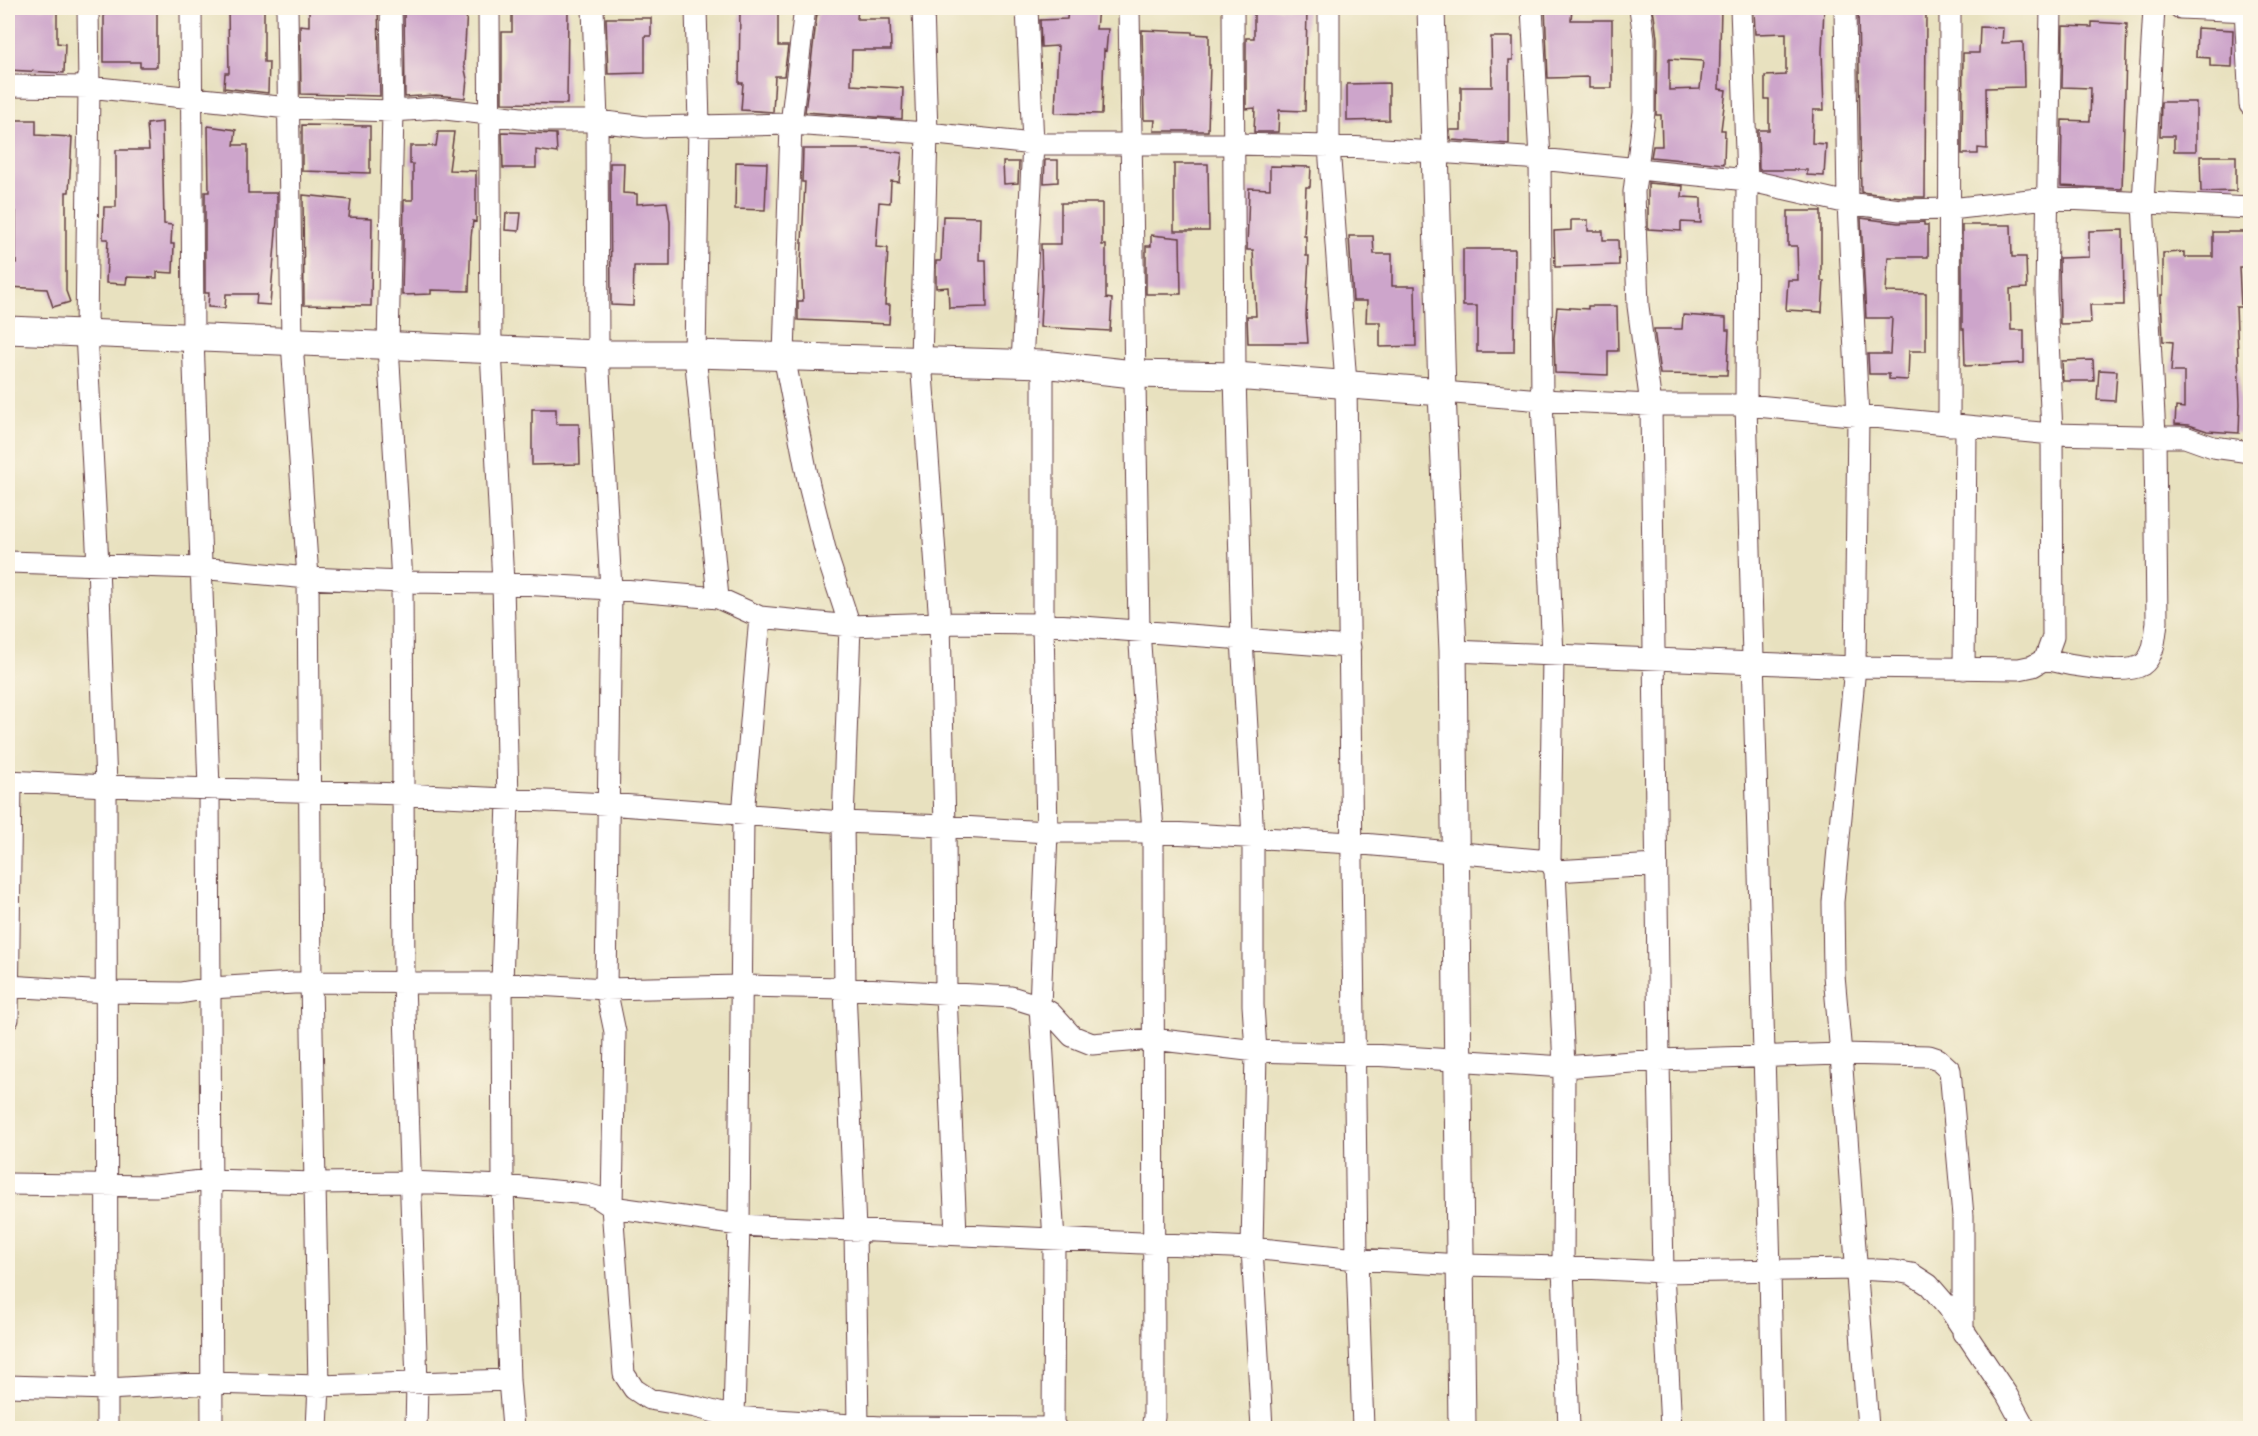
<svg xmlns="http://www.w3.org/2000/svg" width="2258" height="1436" font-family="'Sorts Mill Goudy',serif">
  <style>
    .building { fill: #cda5cb; fill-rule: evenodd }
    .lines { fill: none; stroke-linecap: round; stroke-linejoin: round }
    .minor-casing { stroke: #623c41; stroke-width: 23 }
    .tertiary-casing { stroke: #623c41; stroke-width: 29 }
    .minor { stroke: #fff; stroke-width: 21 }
    .tertiary { stroke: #fff; stroke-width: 27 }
  </style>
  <rect width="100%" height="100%" fill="#fcf5e5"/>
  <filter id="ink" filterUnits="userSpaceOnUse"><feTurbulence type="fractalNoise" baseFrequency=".0167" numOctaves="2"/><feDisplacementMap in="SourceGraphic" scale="12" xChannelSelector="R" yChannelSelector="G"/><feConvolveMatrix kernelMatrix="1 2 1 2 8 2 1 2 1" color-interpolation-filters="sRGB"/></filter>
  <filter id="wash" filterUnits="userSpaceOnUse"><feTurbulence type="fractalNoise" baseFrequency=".008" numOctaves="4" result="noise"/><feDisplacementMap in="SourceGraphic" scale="24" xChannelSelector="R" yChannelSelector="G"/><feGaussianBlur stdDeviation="1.35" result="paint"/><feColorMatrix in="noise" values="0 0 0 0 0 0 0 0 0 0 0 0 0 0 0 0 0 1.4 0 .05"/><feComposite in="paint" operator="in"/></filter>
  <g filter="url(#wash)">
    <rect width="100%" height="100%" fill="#e8e1bf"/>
    <g id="blocks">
      <path class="building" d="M 11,8 L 57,8 L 57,43 L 65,44 L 64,73 L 8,70 L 8,41 L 11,41 Z
        M 104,8 L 157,8 L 157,67 L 140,67 L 140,62 L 104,62 Z
        M 228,8 L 264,8 L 264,62 L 269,62 L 268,93 L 224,88 L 225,73 L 229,73 Z
        M 309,8 L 378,8 L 380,96 L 301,94 L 300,25 L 309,26 Z
        M 404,8 L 467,8 L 464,65 L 467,79 L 465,98 L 436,95 L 405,97 Z
        M 512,8 L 568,8 L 567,104 L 502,103 L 502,32 L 512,32 Z
        M 740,8 L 778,8 L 778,46 L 788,46 L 784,76 L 775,76 L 773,112 L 741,110 L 743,83 L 739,83 Z
        M 820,8 L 858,8 L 857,19 L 890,19 L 891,50 L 852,50 L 851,85 L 903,88 L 902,119 L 805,112 L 817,14 L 819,14 Z
        M 1068,8 L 1098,8 L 1096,29 L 1108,29 L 1106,51 L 1104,50 L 1102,114 L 1055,113 L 1058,46 L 1041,47 L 1040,20 L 1067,19 Z
        M 1254,8 L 1307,8 L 1305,111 L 1279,110 L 1278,132 L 1254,132 L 1255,108 L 1246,109 L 1246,38 L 1254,38 Z
        M 1545,8 L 1572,8 L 1571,20 L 1612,20 L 1612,88 L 1589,88 L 1589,77 L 1548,78 Z
        M 1653,8 L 1721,8 L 1719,89 L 1726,90 L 1721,130 L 1725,130 L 1724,164 L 1651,157 L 1653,146 L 1662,146 L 1661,115 L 1656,115 L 1657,38 ZM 1669,59 L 1703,61 L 1700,89 L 1669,90 Z
        M 1754,8 L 1824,8 L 1822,52 L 1824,110 L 1813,110 L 1812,143 L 1826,144 L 1824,176 L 1807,175 L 1807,170 L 1759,170 L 1758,130 L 1769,130 L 1769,99 L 1765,99 L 1765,76 L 1786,75 L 1786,33 L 1755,34 Z
        M 1926,8 L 1925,197 L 1901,197 L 1861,192 L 1858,9 Z
        M 606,18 L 651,18 L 651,36 L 645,36 L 645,73 L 608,74 Z
        M 2092,22 L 2127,24 L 2122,189 L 2061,186 L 2062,120 L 2090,121 L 2091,88 L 2062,87 L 2063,26 L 2092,27 Z
        M 1980,27 L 2003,28 L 2002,43 L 2023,42 L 2024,87 L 1986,88 L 1987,149 L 1978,148 L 1978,154 L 1962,154 L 1963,53 L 1979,53 Z
        M 2197,28 L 2233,30 L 2232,67 L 2210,66 L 2210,58 L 2196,57 Z
        M 1142,30 L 1192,32 L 1192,34 L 1209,35 L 1209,65 L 1210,65 L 1208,131 L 1154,131 L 1155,120 L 1144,120 Z
        M 1491,37 L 1513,37 L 1513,60 L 1509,60 L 1509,144 L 1451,140 L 1450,130 L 1461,130 L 1461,87 L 1492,87 Z
        M 1389,83 L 1389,120 L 1347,121 L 1347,84 Z
        M 2161,102 L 2196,102 L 2196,151 L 2174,151 L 2174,136 L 2160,136 Z
        M 8,120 L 36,120 L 36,135 L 72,137 L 69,192 L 66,192 L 66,291 L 70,302 L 53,307 L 47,289 L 8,287 L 8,262 L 16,263 L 16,212 L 8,212 Z
        M 162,122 L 164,224 L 172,225 L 171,244 L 174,244 L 173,273 L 157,272 L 157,278 L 127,277 L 126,284 L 106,283 L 108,239 L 103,239 L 104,207 L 116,207 L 116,150 L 149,150 L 147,124 Z
        M 302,125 L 370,126 L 370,173 L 302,171 Z
        M 208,126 L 236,130 L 234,145 L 248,145 L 248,193 L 277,193 L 277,220 L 270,305 L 256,304 L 257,294 L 226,294 L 225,308 L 208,307 L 209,293 L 205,293 L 205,192 L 209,192 Z
        M 438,132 L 454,132 L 449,170 L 476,171 L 476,222 L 473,221 L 471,237 L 469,291 L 431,290 L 431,294 L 402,295 L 404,200 L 413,200 L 413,164 L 410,164 L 410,146 L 436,146 Z
        M 502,132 L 556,134 L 557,153 L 536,150 L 536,168 L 503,168 Z
        M 803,149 L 868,149 L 902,153 L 899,182 L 891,181 L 890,203 L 879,202 L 876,247 L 888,248 L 885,305 L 890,305 L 889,324 L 798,320 L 798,301 L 803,301 L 801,263 L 805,182 L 802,182 Z
        M 2200,156 L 2236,156 L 2236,191 L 2201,192 Z
        M 1045,160 L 1058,160 L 1058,182 L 1044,183 Z
        M 736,162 L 767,163 L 765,210 L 735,209 Z
        M 1003,162 L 1019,162 L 1018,183 L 1004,184 Z
        M 610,163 L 624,163 L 623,193 L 637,194 L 637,204 L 667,202 L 670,222 L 670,266 L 634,266 L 633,306 L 611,305 Z
        M 1174,164 L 1208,164 L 1209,231 L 1174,231 Z
        M 1270,166 L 1311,167 L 1310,187 L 1306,187 L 1304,236 L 1306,236 L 1306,256 L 1309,256 L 1306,316 L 1308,343 L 1248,343 L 1247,316 L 1256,316 L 1253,250 L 1247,250 L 1249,188 L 1270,189 Z
        M 1648,183 L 1683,186 L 1682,197 L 1701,198 L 1701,223 L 1681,222 L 1681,231 L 1648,229 Z
        M 303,195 L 351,200 L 349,217 L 372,218 L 371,306 L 304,305 Z
        M 1061,203 L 1102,203 L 1102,245 L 1106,245 L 1106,298 L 1112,299 L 1110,331 L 1040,327 L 1042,284 L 1041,244 L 1061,244 Z
        M 1788,211 L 1821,211 L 1821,281 L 1824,281 L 1822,312 L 1786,310 L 1788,280 L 1798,280 L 1797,246 L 1788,246 Z
        M 506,213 L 521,213 L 519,231 L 505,230 Z
        M 943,216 L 980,217 L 979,260 L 986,260 L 987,307 L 949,308 L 948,287 L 936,288 L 936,261 L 941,261 Z
        M 1861,218 L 1898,223 L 1924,222 L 1924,225 L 1928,225 L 1928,257 L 1888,257 L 1886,292 L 1926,293 L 1926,351 L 1909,351 L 1908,380 L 1889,379 L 1889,374 L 1869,374 L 1868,354 L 1890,354 L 1892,318 L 1866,318 Z
        M 1571,220 L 1588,220 L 1588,231 L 1603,231 L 1603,240 L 1618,240 L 1619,265 L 1555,267 L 1554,231 L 1571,230 Z
        M 1962,225 L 2011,225 L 2012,257 L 2026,257 L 2027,288 L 2010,289 L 2011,330 L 2024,330 L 2024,363 L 1965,366 L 1964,329 L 1962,329 Z
        M 2123,230 L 2124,305 L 2090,305 L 2091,323 L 2060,324 L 2059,258 L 2089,257 L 2089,231 Z
        M 2213,232 L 2250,232 L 2250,267 L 2239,267 L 2241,307 L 2236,307 L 2240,404 L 2239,433 L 2207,431 L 2189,425 L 2175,424 L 2176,407 L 2184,408 L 2184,372 L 2171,372 L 2173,342 L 2163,341 L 2161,295 L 2163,295 L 2163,253 L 2184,252 L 2184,257 L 2213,257 Z
        M 1151,235 L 1180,238 L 1181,294 L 1146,294 L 1146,246 L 1151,246 Z
        M 1349,236 L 1373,236 L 1374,254 L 1392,254 L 1392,286 L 1415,286 L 1416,346 L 1380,347 L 1380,322 L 1366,322 L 1367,301 L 1353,301 Z
        M 1463,249 L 1515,249 L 1514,352 L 1477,352 L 1477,306 L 1463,306 Z
        M 1588,306 L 1617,306 L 1618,351 L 1608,351 L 1608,375 L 1555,373 L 1554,338 L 1557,307 L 1588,309 Z
        M 1683,315 L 1726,318 L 1726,330 L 1729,330 L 1727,375 L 1660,374 L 1654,329 L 1682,329 Z
        M 2093,360 L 2094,381 L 2063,381 L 2062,361 Z
        M 2099,370 L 2117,371 L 2115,401 L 2097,400 Z
        M 532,409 L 556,409 L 556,424 L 579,424 L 580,464 L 532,465 Z"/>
    </g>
  </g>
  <g filter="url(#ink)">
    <use href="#blocks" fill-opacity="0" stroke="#623c41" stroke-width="1.5"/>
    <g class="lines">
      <defs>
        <path id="minor" d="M 88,8 L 89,87 L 86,333 L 98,565 L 106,786 L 107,1428
          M 191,8 L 193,338 L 209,788 L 212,1428
          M 287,8 L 292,342 L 308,578 L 311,982 L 319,1386 L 317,1428
          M 391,8 L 393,111 L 388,346 L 402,582 L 404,982 L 417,1384 L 416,1428
          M 489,8 L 491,350 L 503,583 L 508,801 L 502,983 L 503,1186 L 509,1380 L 513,1428
          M 593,8 L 597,121 L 598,354 L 611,589 L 606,989 L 615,1032 L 612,1207 L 624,1374 L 634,1389 L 649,1399 L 696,1407 L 734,1417 L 881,1427 L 1056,1428
          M 696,8 L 699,125 L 695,354 L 718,598
          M 805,8 L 791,124 L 784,356 L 809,485 L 826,553 L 850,626 L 843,822 L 845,988 L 855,1230 L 858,1425 L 862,1428
          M 923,8 L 927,133 L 921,360 L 940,623 L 945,826 L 946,994 L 956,1234
          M 1129,8 L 1139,630 L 1153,832 L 1154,1417 L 1152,1428
          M 1233,8 L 1235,376 L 1242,638 L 1253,838 L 1253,1005 L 1256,1051 L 1252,1248 L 1262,1428
          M 1329,8 L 1329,146 L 1346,384 L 1357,1259 L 1363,1428
          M 1532,8 L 1540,159 L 1542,400 L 1553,656 L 1550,861 L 1555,871 L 1564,1067 L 1563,1267 L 1569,1428
          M 1640,8 L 1644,38 L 1644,112 L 1634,192 L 1638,306 L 1651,405 L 1659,1060 L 1663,1272 L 1671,1428
          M 1741,8 L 1747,180 L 1746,405 L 1770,1270 L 1773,1428
          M 1845,8 L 1848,203 L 1858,417 L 1855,667 L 1833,902 L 1834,975 L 1841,1054 L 1868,1428
          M 2180,8 L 2250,11
          M 2245,8 L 2250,105
          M 8,86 L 89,87 L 288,108 L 393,111 L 437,108 L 546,121 L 597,121 L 646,127 L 791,124 L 927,133 L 1033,144 L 1234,144 L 1329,146 L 1436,152 L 1540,159 L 1747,180 L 1848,203 L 1900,210 L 1951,209 L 2046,198 L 2250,208
          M 1022,364 L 1033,144 L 1027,8
          M 1043,364 L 1043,624 L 1047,832 L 1040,1006 L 1054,1241 L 1053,1428
          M 1442,392 L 1542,400 L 1651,405 L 1746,405 L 2052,434 L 2185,437 L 2213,447 L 2250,452
          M 1949,425 L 1950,8
          M 8,562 L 200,568 L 308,578 L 402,582 L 503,583 L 611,589 L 718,598 L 760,617 L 850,626 L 940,623 L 1043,624 L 1350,647
          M 1453,651 L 1855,667 L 2019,669 L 2033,666 L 2045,659 L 2053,637 L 2052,434 L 2046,291 L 2051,8
          M 2045,659 C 2065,664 2124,676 2142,665 C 2155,656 2155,636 2157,622 L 2155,436 L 2143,203 L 2154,8
          M 1964,669 L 1966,426
          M 8,781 L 106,786 L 403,794 L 607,804 L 843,822 L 945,826 L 1047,832 L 1153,832 L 1352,843 L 1550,861
          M 1555,871 L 1656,865
          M 8,986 L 106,992 L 180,993 L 211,988 L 311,982 L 502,983 L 606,989 L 740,986 L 845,988 L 1011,997 L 1040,1006 L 1051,1013 L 1072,1036 L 1092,1044 L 1153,1039 L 1256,1051 L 1356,1054 L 1564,1067 L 1659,1060 L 1841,1054 L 1929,1056 L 1938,1059 L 1950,1070 L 1963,1216 L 1963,1333
          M 8,1019 L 11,780
          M 8,1184 L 155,1186 L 211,1180 L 315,1183 L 410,1182 L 503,1186 L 586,1194 L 597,1197 L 612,1207 L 739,1225 L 1252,1248 L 1357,1259 L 1461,1265 L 1563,1267 L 1663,1272 L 1856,1269 L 1895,1271 L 1912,1274 L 1929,1285 L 1948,1307 L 2007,1395 L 2025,1428
          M 8,1386 L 108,1389 L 212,1383 L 319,1386 L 509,1380
          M 734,1417 L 739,1225 L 743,815 L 760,617"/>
        <path id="tertiary" d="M 1431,8 L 1442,392 L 1453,651 L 1462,1428
          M 8,330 L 598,354 L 695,354 L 1043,364 L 1133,374 L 1235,376 L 1442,392"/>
      </defs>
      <use href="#minor" class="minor-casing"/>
      <use href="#tertiary" class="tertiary-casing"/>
      <use href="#minor" class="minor"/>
      <use href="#tertiary" class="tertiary"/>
    </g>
  </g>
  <rect width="2258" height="1436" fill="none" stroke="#fcf5e5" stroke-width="30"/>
</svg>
